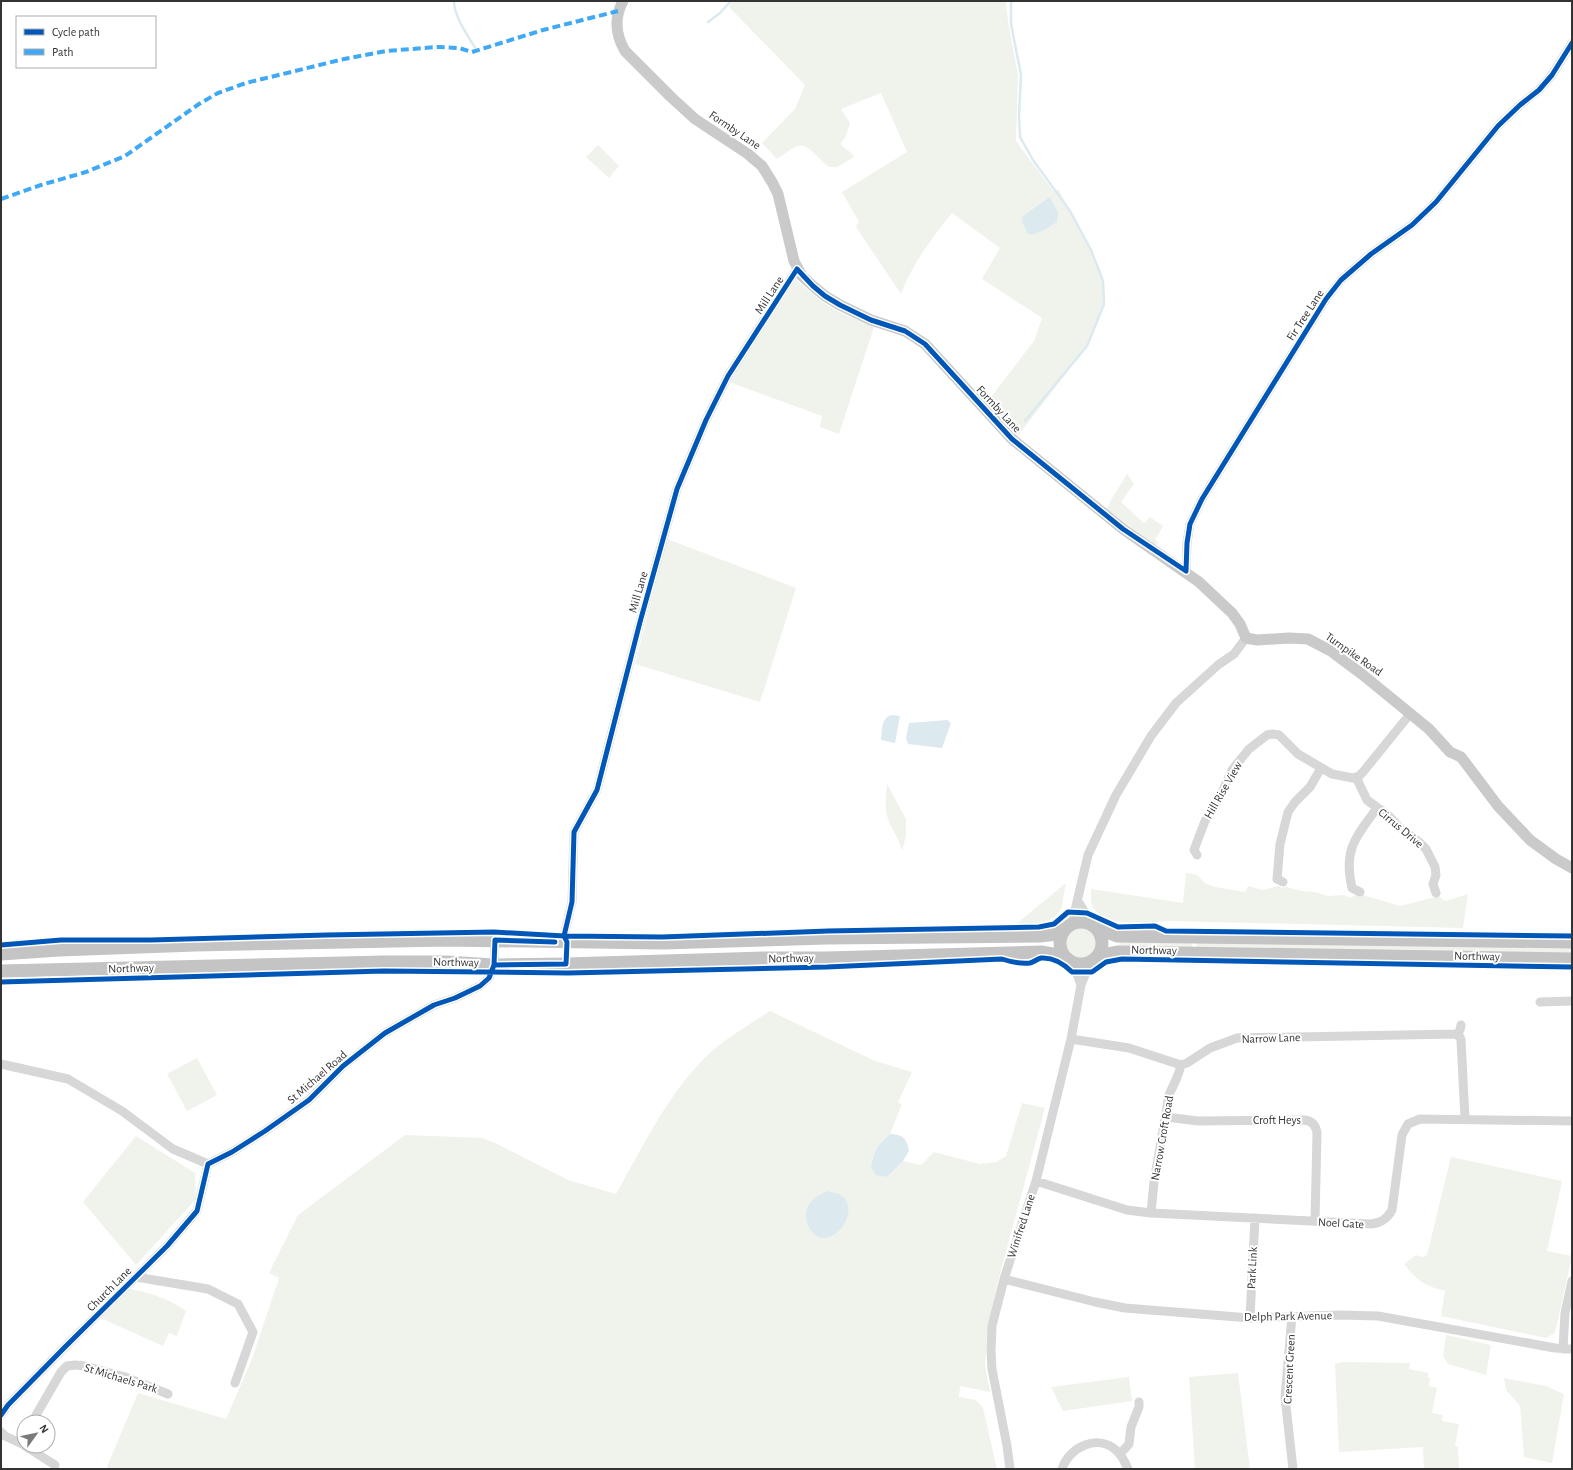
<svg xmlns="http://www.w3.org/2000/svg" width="1573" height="1470" font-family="'Alegreya Sans',sans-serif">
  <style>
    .green { fill: #f0f3ec }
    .water { fill: #dceaf0 }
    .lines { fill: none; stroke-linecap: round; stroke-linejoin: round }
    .stream { stroke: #dceaf0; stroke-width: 2.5 }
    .minor { stroke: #d7d7d7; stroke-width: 9 }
    .major { stroke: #cacaca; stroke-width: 11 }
    .highway { stroke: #c4c4c4; stroke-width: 13 }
    .quiet { stroke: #3fa9f5; stroke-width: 4; stroke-dasharray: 8 4; stroke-linecap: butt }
    .cycleway-casing { stroke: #fff; stroke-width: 8 }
    .cycleway { stroke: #0057b8; stroke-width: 5 }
    .labels { text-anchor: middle; stroke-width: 4; stroke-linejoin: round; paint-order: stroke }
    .street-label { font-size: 12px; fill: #333; stroke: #fff }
  </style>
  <rect width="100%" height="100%" fill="#fff"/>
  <path class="green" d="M 733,1 L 1006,1 L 1008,21 L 1018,75 L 1016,141 L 1054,192 L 1058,189 L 1084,235 L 1102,273 L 1104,304 L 1087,346 L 1014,441 L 985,405 L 1034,341 L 1042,318 L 982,279 L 1000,248 L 952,213 C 932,238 912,264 901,294 L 856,227 L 859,222 L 842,192 L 907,152 L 881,93 L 841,109 L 850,123 L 845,138 L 842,141 L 841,144 C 845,150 849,149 854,157 L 837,167 L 829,167 C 824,164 821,160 817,156 C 800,137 795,147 777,159 L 762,143 L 795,109 L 805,85 L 729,7 Z
    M 598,145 L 619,166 L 609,178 L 586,157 Z
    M 796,280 L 822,302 L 843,314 L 874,327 L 839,434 L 820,427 L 822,416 L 729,382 Z
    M 1127,474 L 1134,484 L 1121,502 L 1144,523 L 1150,517 L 1163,526 L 1155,540 L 1158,542 L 1156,546 L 1107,509 L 1111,500 Z
    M 667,539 L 796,588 L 760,702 L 635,664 Z
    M 887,784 L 906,819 L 906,836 L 902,851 C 900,839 892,831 888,819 C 884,809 886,795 887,784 Z
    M 1186,873 L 1197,875 L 1205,883 L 1215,887 L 1245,892 L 1248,886 L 1263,890 L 1278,886 L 1282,888 L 1286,887 L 1302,891 L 1315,892 L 1328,896 L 1344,895 L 1350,898 L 1355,895 L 1363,895 L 1400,906 L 1439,896 L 1443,900 L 1446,901 L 1468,894 L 1463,928 L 1171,921 C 1150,922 1102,930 1092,905 C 1090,900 1091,894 1091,889 L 1183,903 Z
    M 1066,883 L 1061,909 L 1057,915 L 1043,924 L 1016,924 Z
    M1065 943a16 16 0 1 1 32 0a16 16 0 1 1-32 0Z
    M 1120,940 L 1192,942 L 1192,949 L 1119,948 Z
    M 1197,942 L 1572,948 L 1572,955 L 1196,949 Z
    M 770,1011 L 875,1061 L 912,1072 L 898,1102 L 902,1104 L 890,1134 L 881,1141 L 887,1177 L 903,1161 L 921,1165 L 934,1152 L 980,1164 L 996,1162 L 1006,1156 L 1022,1103 L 1045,1108 L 998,1281 L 987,1333 L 985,1366 L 990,1392 L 960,1386 L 959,1397 L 976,1400 L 983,1408 L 997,1469 L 106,1469 L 138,1393 L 226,1419 L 252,1359 L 279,1278 L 269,1273 L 298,1215 L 405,1135 L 483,1138 L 495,1143 L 568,1180 L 616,1194 C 644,1145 670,1089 712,1051 C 728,1037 752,1023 770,1011 Z
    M 197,1058 L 217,1095 L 187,1111 L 167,1074 Z
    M 136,1136 L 195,1173 L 196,1199 L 136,1265 L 83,1202 Z
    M 1451,1157 L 1562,1181 L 1547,1251 L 1572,1256 L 1555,1333 L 1546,1338 L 1441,1316 L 1445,1291 C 1425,1286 1417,1281 1404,1264 L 1416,1255 L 1422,1257 L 1427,1255 Z
    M 124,1288 C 147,1292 167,1297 186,1311 L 177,1336 L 169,1333 L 163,1346 L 96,1316 Z
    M 1446,1335 L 1491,1345 L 1486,1375 L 1448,1364 L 1443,1356 Z
    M 1344,1362 L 1410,1363 L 1409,1369 L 1428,1373 L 1428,1377 L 1430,1378 L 1429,1386 L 1437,1388 L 1432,1413 L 1443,1415 L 1442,1421 L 1459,1424 L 1455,1446 L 1458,1447 L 1459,1469 L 1424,1469 L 1423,1447 L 1339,1452 L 1335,1364 Z
    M 1238,1373 L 1250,1469 L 1195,1469 L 1189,1377 Z
    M 1129,1377 L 1132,1401 L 1063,1411 L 1051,1387 Z
    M 1504,1378 L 1546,1386 L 1564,1394 L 1552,1463 L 1524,1457 L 1520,1406 L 1506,1390 Z"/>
  <path class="water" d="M 1050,197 L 1058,213 L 1057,222 C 1049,227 1037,236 1028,234 L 1022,222 L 1023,216 Z
    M 892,715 L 900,716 L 895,743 L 881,740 C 882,731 881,717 892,715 Z
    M 947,720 L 951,723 L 942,748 L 908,744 L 906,738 L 909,723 Z
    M 890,1134 C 903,1134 907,1139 909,1151 L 903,1161 L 887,1177 L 876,1175 L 871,1167 C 874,1152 878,1143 890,1134 Z
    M 827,1191 C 831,1192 835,1193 839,1194 C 866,1208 829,1258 810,1229 C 807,1223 806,1221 806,1215 C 806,1202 817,1196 827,1191 Z"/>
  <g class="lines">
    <path class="stream" d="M 454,1 C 454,15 465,31 472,43 L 475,47
      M 1011,1 L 1011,24 L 1021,75 L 1019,115 L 1020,137 L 1033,160 L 1070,211 L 1091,250 L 1103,281 L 1104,304 L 1087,346 L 1025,421
      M 708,22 L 720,13 L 731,1"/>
    <path class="minor" d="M 1186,571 L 1187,543 L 1190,524 L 1202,499 L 1326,299 L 1341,280 L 1371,254 L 1412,225 L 1436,202 L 1498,126 L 1520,105 L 1539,90 L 1552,75 L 1572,43
      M 1356,777 L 1367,800 L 1389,816 L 1399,827 L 1419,842 L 1426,849 L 1435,867 L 1436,875 L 1433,884 L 1436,893
      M 1197,855 L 1194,850 L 1205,821 L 1218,801 L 1232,770 L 1249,749 L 1267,735 L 1273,734 L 1279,735 L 1298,754 L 1332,774 L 1353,778 L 1359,776 L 1363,772 L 1410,714
      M 1283,882 L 1277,879 L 1280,844 L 1288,812 L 1295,802 L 1310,787 L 1321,768
      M 1360,892 L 1352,888 C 1343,849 1356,837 1377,808
      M 1078,901 L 1092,924
      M 1072,923 L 1088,855 L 1116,795 L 1151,736 L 1176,703 L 1218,665 L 1234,654 L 1246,638
      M 567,942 L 564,936 L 572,902 L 574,832 L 597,790 L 640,622 L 677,489 L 706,420 L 728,376 L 797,269
      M 1073,963 L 1081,985
      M 1540,1002 L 1572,1001
      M 1457,1034 L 1460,1030 L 1461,1025
      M 1071,1039 L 1129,1048 L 1181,1065 L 1187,1063 L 1210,1048 L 1237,1038 L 1455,1034 L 1460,1037 L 1461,1040 L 1465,1119
      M 1,1064 L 68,1079 L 122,1111 L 173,1149 L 208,1164 L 232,1152 L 265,1131 L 309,1100 L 343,1066 L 385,1033 L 434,1005 L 455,998 L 480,986 L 489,978 L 494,965 L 495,940
      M 1166,1117 L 1198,1121 L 1305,1120 C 1312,1121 1316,1126 1317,1133 L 1315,1221
      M 1036,1181 L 1127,1210 L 1151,1213 L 1371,1224 C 1381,1223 1387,1219 1392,1210 L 1402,1135 L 1408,1124 L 1420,1119 L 1572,1121
      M 1151,1213 L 1154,1182 L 1169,1095 C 1173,1085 1179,1076 1181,1065
      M 136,1277 L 208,1289 L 238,1304 L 253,1332 L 235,1383
      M 1004,1279 L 1095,1302 L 1125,1308 L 1250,1318 L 1341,1315 L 1378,1316 L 1555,1348 L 1572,1349
      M 1292,1316 L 1285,1397 L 1293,1469
      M 1250,1318 L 1255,1218
      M 1563,1349 L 1565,1313 L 1572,1281
      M 1,1415 L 8,1405 L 65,1347 L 167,1246 L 197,1211 L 208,1164
      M 32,1422 L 61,1372 L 67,1366 L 75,1365 L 85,1366 L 125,1377 L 168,1394
      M 1,1432 L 5,1436 L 24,1445
      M 25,1446 L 55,1465
      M 1120,1454 L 1129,1444 L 1131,1427 L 1139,1407 L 1139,1402
      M 1010,1469 L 1007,1446 L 992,1369 L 991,1351 L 992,1326 L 1004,1279 L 1036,1181 L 1071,1039 L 1081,985 L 1090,962
      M 1062,1469 C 1069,1447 1098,1433 1117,1451 C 1122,1456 1125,1462 1128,1469"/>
    <path class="major" d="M 623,1 C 614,18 615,34 625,51 L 671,97 L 695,119 L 748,154 L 762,166 L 772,182 L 778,194 L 794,261 L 802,276 L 813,286 L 825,296 L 840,305 L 871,320 L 905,331 L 925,344 L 1012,439 L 1123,529 L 1199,582 L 1232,613 L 1240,624 L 1246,638 L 1257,640 L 1289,638 L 1308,639 L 1331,651 L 1363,675 L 1429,729 L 1450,752 L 1461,757 L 1498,806 L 1530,840 L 1556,859 L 1572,868"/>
    <path class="highway" d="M1060 943a21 21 0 1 1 42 0a21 21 0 1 1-42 0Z
      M 1097,928 L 1117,936 L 1572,942
      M 1,954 L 59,950 L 195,945 L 447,940 L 662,943 L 826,938 L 1040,936 L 1057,934 L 1063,930
      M 1097,956 L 1117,952 L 1572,959
      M 1,971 L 384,962 L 446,962 L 494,965 L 566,964 L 766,958 L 827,958 L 1041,952 L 1063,956"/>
    <path class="quiet" d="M 1,199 L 41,185 L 86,172 L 125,156 L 199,104 L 218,93 L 246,83 L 344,59 L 386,51 L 437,47 L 459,48 L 472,52 L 543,30 L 618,11"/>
    <defs>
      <path id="cycleway" d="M 1186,571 L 1187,543 L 1190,524 L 1202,499 L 1326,299 L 1341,280 L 1371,254 L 1412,225 L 1436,202 L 1498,126 L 1520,105 L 1539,90 L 1552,75 L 1572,43
        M 1,945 L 61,940 L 151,940 L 327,935 L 494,932 L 564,936 L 662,937 L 828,931 L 1039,927 L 1054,924 L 1068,912 L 1087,913 L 1118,927 L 1155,926 L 1166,931 L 1572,936
        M 494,965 L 566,964 L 567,942 L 564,936 L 572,902 L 574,832 L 597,790 L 640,622 L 677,489 L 706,420 L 728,376 L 797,269 L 813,286 L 825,296 L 840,305 L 871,320 L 905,331 L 925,344 L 1012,439 L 1123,529 L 1186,571
        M 1,982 L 384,971 L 568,973 L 827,967 L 1002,959 C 1011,962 1020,964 1030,963 C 1034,962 1037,959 1041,958 C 1054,957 1064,964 1072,972 L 1092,972 L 1106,962 L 1122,959 L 1572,967
        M 1,1415 L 8,1405 L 65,1347 L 167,1246 L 197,1211 L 208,1164 L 232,1152 L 265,1131 L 309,1100 L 343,1066 L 385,1033 L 434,1005 L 455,998 L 480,986 L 489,978 L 494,965 L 495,940 L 555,942"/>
    </defs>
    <use href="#cycleway" class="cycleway-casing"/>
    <use href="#cycleway" class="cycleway"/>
  </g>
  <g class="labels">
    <g class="street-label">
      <text transform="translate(735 130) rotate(34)" y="4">Formby Lane</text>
      <text transform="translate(769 295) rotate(-57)" y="4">Mill Lane</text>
      <text transform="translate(1305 315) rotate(-57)" y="4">Fir Tree Lane</text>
      <text transform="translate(999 409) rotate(47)" y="4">Formby Lane</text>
      <text transform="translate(638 592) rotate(-74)" y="4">Mill Lane</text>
      <text transform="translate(1354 654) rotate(35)" y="4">Turnpike Road</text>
      <text transform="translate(1223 790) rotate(-60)" y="4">Hill Rise View</text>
      <text transform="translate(1401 828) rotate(40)" y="4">Cirrus Drive</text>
      <text transform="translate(1154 950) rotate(1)" y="4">Northway</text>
      <text transform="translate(1477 956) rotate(1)" y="4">Northway</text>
      <text transform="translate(791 958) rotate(-1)" y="4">Northway</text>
      <text transform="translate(456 962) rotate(1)" y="4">Northway</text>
      <text transform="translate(131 968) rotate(-2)" y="4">Northway</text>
      <text transform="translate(1271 1038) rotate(-2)" y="4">Narrow Lane</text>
      <text transform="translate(317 1077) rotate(-41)" y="4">St Michael Road</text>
      <text x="1277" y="1124">Croft Heys</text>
      <text transform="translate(1162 1138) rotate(-80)" y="4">Narrow Croft Road</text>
      <text transform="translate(1341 1223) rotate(3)" y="4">Noel Gate</text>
      <text transform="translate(1021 1226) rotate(-72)" y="4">Winifred Lane</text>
      <text transform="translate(1252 1268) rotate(-87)" y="4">Park Link</text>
      <text transform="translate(109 1289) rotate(-45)" y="4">Church Lane</text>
      <text transform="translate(1288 1316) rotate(-1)" y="4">Delph Park Avenue</text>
      <text transform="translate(1289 1369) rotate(-87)" y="4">Crescent Green</text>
      <text transform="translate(121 1378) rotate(17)" y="4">St Michaels Park</text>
    </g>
  </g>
  <rect width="1573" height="1470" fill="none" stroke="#333333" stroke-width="4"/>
  <rect x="16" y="16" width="140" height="52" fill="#ffffff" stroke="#adadad"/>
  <rect x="24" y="29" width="20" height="6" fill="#0057b8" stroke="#adadad"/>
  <text x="52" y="36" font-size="12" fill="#333333">Cycle path</text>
  <rect x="24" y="49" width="20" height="6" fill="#3fa9f5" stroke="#adadad"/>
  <text x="52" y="56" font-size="12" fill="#333333">Path</text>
  <g transform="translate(36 1434) rotate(57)"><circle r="19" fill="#ffffff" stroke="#adadad"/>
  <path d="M0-3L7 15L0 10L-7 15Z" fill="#7a7a7a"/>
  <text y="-6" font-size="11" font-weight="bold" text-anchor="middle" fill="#333333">N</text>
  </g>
</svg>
